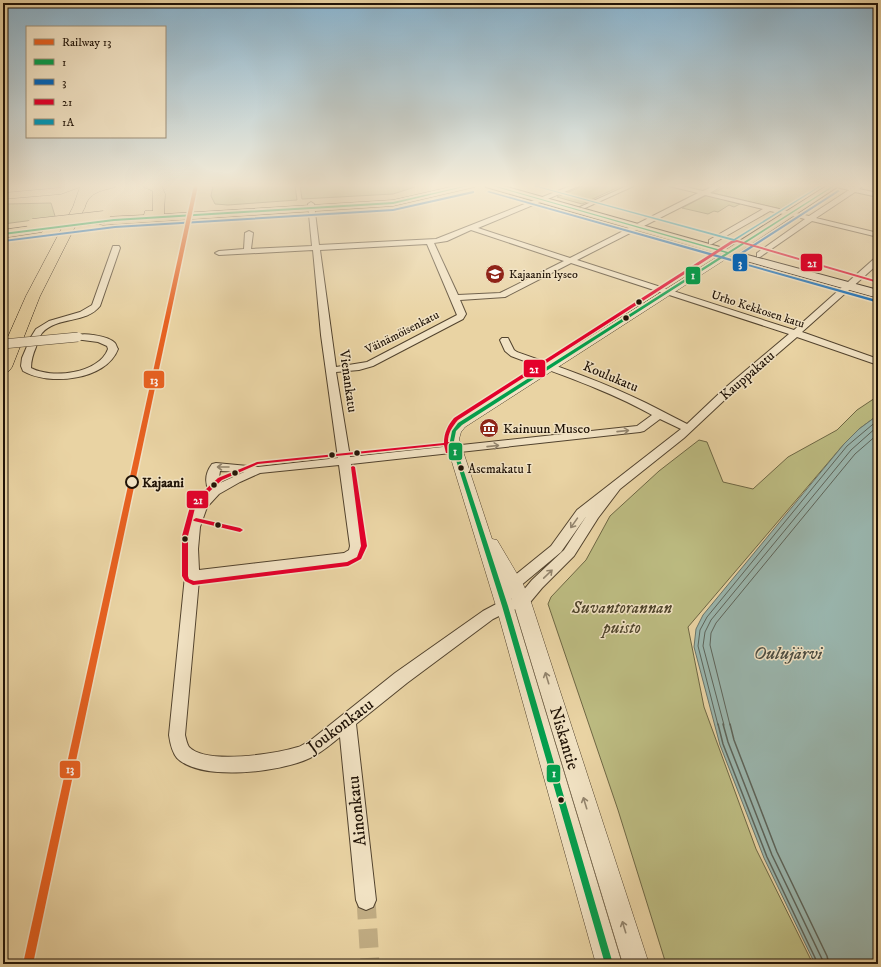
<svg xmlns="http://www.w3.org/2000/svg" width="881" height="967" font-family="'IM FELL DW Pica',serif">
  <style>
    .green { fill: #bcbb81; stroke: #6e6744 }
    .water { fill: #9ab6ae; stroke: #69756b }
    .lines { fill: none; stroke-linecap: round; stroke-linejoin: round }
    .shore-far1 { stroke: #5d645a; stroke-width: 1 }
    .shore { stroke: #5d645a; stroke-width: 1.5 }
    .minor-tunnel { stroke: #c1ad84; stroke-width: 19; stroke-dasharray: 19 10; stroke-linecap: butt }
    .minor-casing { stroke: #52432e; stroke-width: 2 }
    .tertiary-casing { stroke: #52432e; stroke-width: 1 }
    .secondary-casing { stroke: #201307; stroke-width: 2 }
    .primary-casing { stroke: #201307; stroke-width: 2 }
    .trunk-casing { stroke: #201307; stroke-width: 1 }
    .minor { fill: #f1e2c3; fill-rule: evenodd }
    .tertiary { fill: #f1e2c3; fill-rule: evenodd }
    .secondary { fill: #f1e2c3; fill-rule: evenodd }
    .primary { fill: #e9d3a3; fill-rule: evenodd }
    .trunk { fill: #e9d3a3; fill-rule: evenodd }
    .minor-bridge-casing { stroke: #52432e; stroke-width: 10; stroke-linecap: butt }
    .trunk-bridge-casing { stroke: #201307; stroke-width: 13; stroke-linecap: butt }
    .minor-bridge { stroke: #f1e2c3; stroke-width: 9 }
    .trunk-bridge { stroke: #e9d3a3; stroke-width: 12 }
    .bus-1-casing { stroke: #f1e2c3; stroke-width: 3 }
    .bus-2-casing { stroke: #f1e2c3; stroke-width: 3 }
    .bus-3-casing { stroke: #f1e2c3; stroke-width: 3 }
    .bus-4-casing { stroke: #f1e2c3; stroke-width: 3 }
    .bus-1 { fill: #029f4d; fill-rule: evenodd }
    .bus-2 { fill: #0065bd; fill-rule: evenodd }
    .bus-3 { fill: #e4002b; fill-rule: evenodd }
    .bus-4 { fill: #039aba; fill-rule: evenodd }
    .rail-1-casing { stroke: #f1e2c3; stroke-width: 3 }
    .rail-1 { fill: #e86121; fill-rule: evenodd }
    .oneway { stroke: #93856e }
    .bus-dot { fill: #201307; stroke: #f1e2c3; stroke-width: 1.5 }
    .stop-dot { fill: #f1e2c3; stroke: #201307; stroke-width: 2 }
    .labels { text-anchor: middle; stroke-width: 3; stroke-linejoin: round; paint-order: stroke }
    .far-poi-label { font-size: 12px; fill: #201307; stroke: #f1e2c3; text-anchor: start }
    .far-street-label { font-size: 12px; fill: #201307; stroke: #f1e2c3 }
    .bus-label { font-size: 13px; fill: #201307; stroke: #f1e2c3; text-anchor: start }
    .street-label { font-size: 14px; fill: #201307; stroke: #f1e2c3 }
    .poi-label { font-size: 14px; fill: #201307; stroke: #f1e2c3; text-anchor: start }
    .stop-label { font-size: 14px; font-weight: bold; fill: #201307; stroke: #f1e2c3; text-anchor: start }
    .near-park-label { font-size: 17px; font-style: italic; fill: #4f452c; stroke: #f1e2c3 }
    .near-street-label { font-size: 17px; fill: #201307; stroke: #f1e2c3 }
    .near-water-label { font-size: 18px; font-style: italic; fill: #4b4c41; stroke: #f1e2c3 }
    .line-badge { stroke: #f1e2c3; stroke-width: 1.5 }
    .badge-label { font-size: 11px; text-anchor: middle; font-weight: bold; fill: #fff }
  </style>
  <rect width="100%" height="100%" fill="#e9d3a3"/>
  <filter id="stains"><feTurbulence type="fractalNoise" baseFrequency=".005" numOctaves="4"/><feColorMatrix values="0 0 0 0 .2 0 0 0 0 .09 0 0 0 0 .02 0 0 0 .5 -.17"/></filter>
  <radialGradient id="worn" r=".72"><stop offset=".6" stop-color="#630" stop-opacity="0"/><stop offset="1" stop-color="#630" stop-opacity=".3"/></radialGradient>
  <path class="green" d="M 213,185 L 295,185 L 297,200 L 228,205 L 215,204 L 211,196 Z
    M 300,185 L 414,185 L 415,187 L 393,194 L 302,199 Z
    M 585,185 L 623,185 L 582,204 L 557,197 Z
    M 728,185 L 818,185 L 819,186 L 780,209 L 713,193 Z
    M 707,195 L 740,204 L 734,207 L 729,205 L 718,212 L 714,211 L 708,214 L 682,208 Z
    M 51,203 L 55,216 L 49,218 L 3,224 L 3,206 L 8,204 Z
    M 878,396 L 878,415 L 859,429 L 844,444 L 688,627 L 704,707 L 756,849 L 813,964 L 666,964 L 618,810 L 548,604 L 551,597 L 586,560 L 610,516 L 659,471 L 699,440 L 707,442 L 723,482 L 753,489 L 788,457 L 837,430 L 857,410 Z"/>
  <path class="water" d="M 878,415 L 878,964 L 815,964 L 764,858 L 720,745 L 694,647 L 696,629 L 703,615 L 844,444 L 859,429 Z"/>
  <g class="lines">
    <path class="shore-far1" d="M 718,725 L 698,646 L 700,630 L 707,617 L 847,446 L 878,420
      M 724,725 L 703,646 L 705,632 L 711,620 L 851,450 L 878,426
      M 730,725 L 710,645 L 711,633 L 716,623 L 855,454 L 878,434"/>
    <path class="shore" d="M 718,724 L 723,744 L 767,857 L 818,964
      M 723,724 L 728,742 L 772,855 L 822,959 L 823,964
      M 730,724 L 734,740 L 777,852 L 827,956 L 829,964"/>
    <path class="minor-tunnel" d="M 366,900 L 370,964"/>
    <defs>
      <path id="minor" d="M 573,185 L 581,185 L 478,228 L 570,258 L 698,193 L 669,186 L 668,185 L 677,185 L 703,191 L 716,185 L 723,185 L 710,193 L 809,216 L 849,190 L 832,186 L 831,185 L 841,185 L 853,187 L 857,185 L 864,185 L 859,189 L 878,193 L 878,197 L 855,192 L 816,218 L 878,233 L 878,237 L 812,221 L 760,257 L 757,257 L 757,253 L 805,219 L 770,211 L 712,244 L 709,244 L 709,240 L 763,209 L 705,195 L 577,260 L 794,330 L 875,258 L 878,258 L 878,264 L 802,332 L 878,359 L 878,365 L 797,337 L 733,392 L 684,438 L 620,489 L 598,518 L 574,556 L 542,588 L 527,606 L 509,611 L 493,619 L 407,683 L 356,724 L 376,900 L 373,907 L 366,910 L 359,907 L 356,900 L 340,737 C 331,744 321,753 310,758 C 282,772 201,782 177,758 C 172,752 170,742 169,735 L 185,576 L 184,549 L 188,527 L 195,506 L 209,491 C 204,481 206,472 212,464 L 216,463 L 258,467 L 338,458 L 321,335 L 313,250 L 219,255 L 215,253 L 219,251 L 244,249 L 245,233 L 249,231 L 253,233 L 251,249 L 312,246 L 308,204 L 311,202 L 314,204 L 319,245 L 436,239 ZM 471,230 L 564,261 L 500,293 L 458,295 L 434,243 L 447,241 ZM 427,244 L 457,315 L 367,362 L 336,367 L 320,250 ZM 571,263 L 789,334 L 725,388 L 687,424 C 673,417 660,410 646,403 C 606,383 560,367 517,352 L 514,350 L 508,338 L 502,338 L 500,340 L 505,351 L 511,356 C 556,373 610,391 652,415 L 637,426 L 350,457 L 336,372 L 359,370 L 373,366 L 463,319 L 466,314 L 460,300 L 505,297 ZM 660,419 L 681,429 L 577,510 L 551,546 L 509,580 L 503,592 L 505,596 L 510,597 L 515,596 L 519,587 L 561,552 L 587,515 L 564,550 L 532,580 L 517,598 L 500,602 L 483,611 L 395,673 L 311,740 C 307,742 302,746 298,747 C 275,754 206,765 189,747 C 187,744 186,739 185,735 L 199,580 L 347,562 L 359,556 L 364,546 L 351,464 L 640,432 L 644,431 ZM 339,465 L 350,546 L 349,550 L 344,553 L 199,570 L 198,549 L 200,527 L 207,507 L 219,494 L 240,482 L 260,473 ZM 220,471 L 244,472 L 218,484 Z
        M 629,185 L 636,185 L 585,208 L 580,207 Z
        M 113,246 L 119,246 L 120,248 L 100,306 C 86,324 57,316 42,333 C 39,337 38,342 36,347 C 33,354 31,360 31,368 C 51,379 99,374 108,349 L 107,346 L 98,342 L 75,339 L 73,337 C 80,331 109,336 115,343 C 116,344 117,348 118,349 C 106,381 48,386 23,371 L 21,366 L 22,358 L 31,337 L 36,329 L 49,321 L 80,312 L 92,305 Z"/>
      <path id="tertiary" d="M 729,250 L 734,253 L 732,255 L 465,427 L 461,432 L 459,439 L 492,539 L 497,540 L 523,584 L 531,602 L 649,964 L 623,964 L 513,602 L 511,598 L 622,964 L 596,964 L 496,606 L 445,439 L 447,431 L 455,421 Z"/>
      <path id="secondary" d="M 729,250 L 878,290 L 878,298 L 725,255 L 723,253 L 725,251 Z"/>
      <path id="primary" d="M 485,185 L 500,185 L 727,249 L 828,185 L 840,185 L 733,256 L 729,257 L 486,187 Z"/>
      <path id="trunk" d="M 67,185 L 91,185 L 91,186 L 116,185 L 115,187 C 101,191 89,192 85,207 L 40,296 L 12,367 L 9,371 L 3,372 L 3,348 L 26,296 L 73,207 L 80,187 L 61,194 L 3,199 L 3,193 L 59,188 Z
        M 143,185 L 157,185 L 162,187 L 165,194 L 164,214 L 393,200 L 459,185 L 476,185 L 475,187 L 393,206 L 103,225 L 99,224 L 97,221 L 99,218 L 103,217 L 144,215 L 145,211 L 153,211 L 153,191 L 144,187 Z
        M 38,225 L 42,226 L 44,229 L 42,232 L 3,238 L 3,230 Z"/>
    </defs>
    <use href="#minor" class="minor-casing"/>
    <use href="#tertiary" class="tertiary-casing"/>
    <use href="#secondary" class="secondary-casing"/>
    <use href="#primary" class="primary-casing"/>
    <use href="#trunk" class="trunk-casing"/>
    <use href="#minor" class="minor"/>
    <use href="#tertiary" class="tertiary"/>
    <use href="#secondary" class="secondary"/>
    <use href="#primary" class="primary"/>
    <use href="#trunk" class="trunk"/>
    <defs>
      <path id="minor-bridge" d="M 3,344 L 78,337"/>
      <path id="trunk-bridge" d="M 33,225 L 104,217"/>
    </defs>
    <use href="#minor-bridge" class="minor-bridge-casing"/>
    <use href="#trunk-bridge" class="trunk-bridge-casing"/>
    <use href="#minor-bridge" class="minor-bridge"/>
    <use href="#trunk-bridge" class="trunk-bridge"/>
    <defs>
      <path id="bus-1" d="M 469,185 L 472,185 L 393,204 L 114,221 L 3,235 L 3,233 L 114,219 L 393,202 Z
        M 489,185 L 492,185 L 728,252 L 834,185 L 836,185 L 462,425 L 456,431 L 454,441 L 508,606 L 613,964 L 605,964 L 502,606 L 450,441 L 452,431 L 458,423 L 726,253 Z"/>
      <path id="bus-2" d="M 838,190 L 840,191 L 733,260 L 877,300 L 877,302 L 875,302 L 487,192 L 489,191 L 732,259 L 732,258 Z
        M 473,191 L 474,191 L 474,193 L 393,211 L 115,228 L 3,242 L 3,240 L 4,240 L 115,226 L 393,209 Z"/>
      <path id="bus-3" d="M 737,240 L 878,281 L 878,283 L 737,242 L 733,243 L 458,420 C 452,427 448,433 448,442 L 454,442 L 456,443 L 456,444 L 449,445 L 450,452 L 450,453 L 446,453 L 444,445 L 258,464 L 222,480 L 196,504 L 188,536 L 188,576 L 189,579 L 194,581 L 347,562 L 357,557 L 361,546 L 351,467 L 353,466 L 355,467 L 367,546 L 361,559 L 348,566 L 193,585 L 185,581 L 182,576 L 182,536 L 191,503 L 218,478 L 257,462 L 444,443 C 444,433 448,425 454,418 L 731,241 Z
        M 196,518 L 240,528 L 243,530 L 240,532 L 194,521 L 193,520 Z"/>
      <path id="bus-4" d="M 530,185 L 533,185 L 734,239 L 821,185 L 823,185 L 734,241 Z"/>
    </defs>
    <use href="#bus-1" class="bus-1-casing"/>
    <use href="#bus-2" class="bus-2-casing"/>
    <use href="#bus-3" class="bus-3-casing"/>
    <use href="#bus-4" class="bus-4-casing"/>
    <use href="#bus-1" class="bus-1"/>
    <use href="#bus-2" class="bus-2"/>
    <use href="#bus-3" class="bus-3"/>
    <use href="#bus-4" class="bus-4"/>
    <defs>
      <path id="rail-1" d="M 194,185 L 198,185 L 33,964 L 23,964 Z"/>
    </defs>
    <use href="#rail-1" class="rail-1-casing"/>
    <use href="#rail-1" class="rail-1"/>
  </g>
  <defs><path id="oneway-shaft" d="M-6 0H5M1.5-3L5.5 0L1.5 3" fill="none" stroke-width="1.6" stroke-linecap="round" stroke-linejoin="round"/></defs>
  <g class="oneway">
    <use href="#oneway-shaft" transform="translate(623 431) rotate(-6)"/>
    <use href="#oneway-shaft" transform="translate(493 446) rotate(-6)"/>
    <use href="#oneway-shaft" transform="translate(223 467) rotate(180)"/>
    <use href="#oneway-shaft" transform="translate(574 523) rotate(125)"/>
    <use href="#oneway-shaft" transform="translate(548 574) rotate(-44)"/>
    <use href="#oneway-shaft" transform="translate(547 678) rotate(-107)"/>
    <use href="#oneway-shaft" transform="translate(585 803) rotate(-107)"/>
    <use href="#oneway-shaft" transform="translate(624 927) rotate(-107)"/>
  </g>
  <linearGradient id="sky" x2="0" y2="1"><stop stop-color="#89b5d1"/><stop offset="0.58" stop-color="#f5ebd6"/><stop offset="1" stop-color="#f5ebd6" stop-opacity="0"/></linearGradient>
  <rect width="881" height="320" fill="url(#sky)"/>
  <defs>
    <symbol id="school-disc" viewBox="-11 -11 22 22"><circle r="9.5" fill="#8f2418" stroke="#f1e2c3"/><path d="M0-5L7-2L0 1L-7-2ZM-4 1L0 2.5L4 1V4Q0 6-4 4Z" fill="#fff"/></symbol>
    <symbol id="museum-disc" viewBox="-11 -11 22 22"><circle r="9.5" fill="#8f2418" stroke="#f1e2c3"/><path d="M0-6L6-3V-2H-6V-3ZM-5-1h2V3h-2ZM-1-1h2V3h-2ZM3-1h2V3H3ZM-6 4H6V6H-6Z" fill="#fff"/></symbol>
  </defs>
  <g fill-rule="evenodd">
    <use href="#school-disc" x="484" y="263" width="22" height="22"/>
    <use href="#museum-disc" x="478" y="417" width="22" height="22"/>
  </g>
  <g class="bus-dot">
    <circle cx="639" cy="302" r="3.5"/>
    <circle cx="626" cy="318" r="3.5"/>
    <circle cx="357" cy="453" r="3.5"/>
    <circle cx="332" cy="455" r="3.5"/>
    <circle cx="461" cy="468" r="3.5"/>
    <circle cx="235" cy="473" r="3.5"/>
    <circle cx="214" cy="485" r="3.5"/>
    <circle cx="218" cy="525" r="3.5"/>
    <circle cx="185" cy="539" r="3.5"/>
    <circle cx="561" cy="800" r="3.5"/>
  </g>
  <circle class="stop-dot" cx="132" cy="482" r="6"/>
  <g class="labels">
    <g class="far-poi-label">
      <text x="509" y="278">Kajaanin lyseo</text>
    </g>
    <g class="far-street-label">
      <text transform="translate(758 309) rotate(18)" y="4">Urho Kekkosen katu</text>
      <text transform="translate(402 332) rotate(-27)" y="4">Väinämöisenkatu</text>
    </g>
    <g class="bus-label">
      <text x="468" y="473">Asemakatu I</text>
    </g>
    <g class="street-label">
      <text transform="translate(747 375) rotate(-41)" y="5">Kauppakatu</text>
      <text transform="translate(611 376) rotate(23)" y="5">Koulukatu</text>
      <text transform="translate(349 381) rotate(82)" y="5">Vienankatu</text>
    </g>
    <g class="poi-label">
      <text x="503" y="433">Kainuun Museo</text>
    </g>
    <g class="stop-label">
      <text x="142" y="487">Kajaani</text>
    </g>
    <g class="near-park-label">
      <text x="622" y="613">Suvantorannan<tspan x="622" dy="20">puisto</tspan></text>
    </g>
    <g class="near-street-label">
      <text transform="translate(340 725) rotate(-37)" y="6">Joukonkatu</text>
      <text transform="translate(565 738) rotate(73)" y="6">Niskantie</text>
      <text transform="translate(356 811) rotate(-96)" y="6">Ainonkatu</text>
    </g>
    <g class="near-water-label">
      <text x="788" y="659">Oulujärvi</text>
    </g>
  </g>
  <g class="line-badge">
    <rect x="732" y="253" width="16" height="19" rx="4" fill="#0065bd"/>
    <rect x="800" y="253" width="23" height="19" rx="4" fill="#e4002b"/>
    <rect x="685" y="266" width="16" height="19" rx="4" fill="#029f4d"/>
    <rect x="523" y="359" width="23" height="19" rx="4" fill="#e4002b"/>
    <rect x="143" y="370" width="22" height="19" rx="4" fill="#e86121"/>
    <rect x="448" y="442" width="15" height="19" rx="4" fill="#029f4d"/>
    <rect x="186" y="490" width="23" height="19" rx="4" fill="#e4002b"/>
    <rect x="59" y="760" width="22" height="19" rx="4" fill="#e86121"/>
    <rect x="546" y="764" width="15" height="19" rx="4" fill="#029f4d"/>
  </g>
  <g class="badge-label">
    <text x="740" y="267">3</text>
    <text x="812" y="267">21</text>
    <text x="693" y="279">1</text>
    <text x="534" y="373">21</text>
    <text x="154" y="384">13</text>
    <text x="455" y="455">1</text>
    <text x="198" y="504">21</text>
    <text x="70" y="773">13</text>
    <text x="554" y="777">1</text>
  </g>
  <rect width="881" height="967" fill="none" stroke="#e9d3a3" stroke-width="16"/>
  <rect x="4" y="4" width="873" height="959" fill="none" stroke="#201307" stroke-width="2"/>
  <rect x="8" y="8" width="865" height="951" fill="none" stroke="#201307"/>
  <rect x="26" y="26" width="140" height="112" fill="#f1e2c3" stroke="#9d8f78"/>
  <rect x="34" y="39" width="20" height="6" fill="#e86121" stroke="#9d8f78"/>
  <text x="62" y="46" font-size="12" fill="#201307">Railway 13</text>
  <rect x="34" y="59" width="20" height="6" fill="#029f4d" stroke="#9d8f78"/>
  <text x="62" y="66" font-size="12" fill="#201307">1</text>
  <rect x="34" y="79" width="20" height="6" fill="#0065bd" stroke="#9d8f78"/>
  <text x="62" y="86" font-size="12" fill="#201307">3</text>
  <rect x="34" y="99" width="20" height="6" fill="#e4002b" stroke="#9d8f78"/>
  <text x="62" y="106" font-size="12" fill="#201307">21</text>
  <rect x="34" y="119" width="20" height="6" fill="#039aba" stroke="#9d8f78"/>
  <text x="62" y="126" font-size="12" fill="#201307">1A</text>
  <rect width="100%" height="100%" filter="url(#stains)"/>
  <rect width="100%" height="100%" fill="url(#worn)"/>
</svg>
